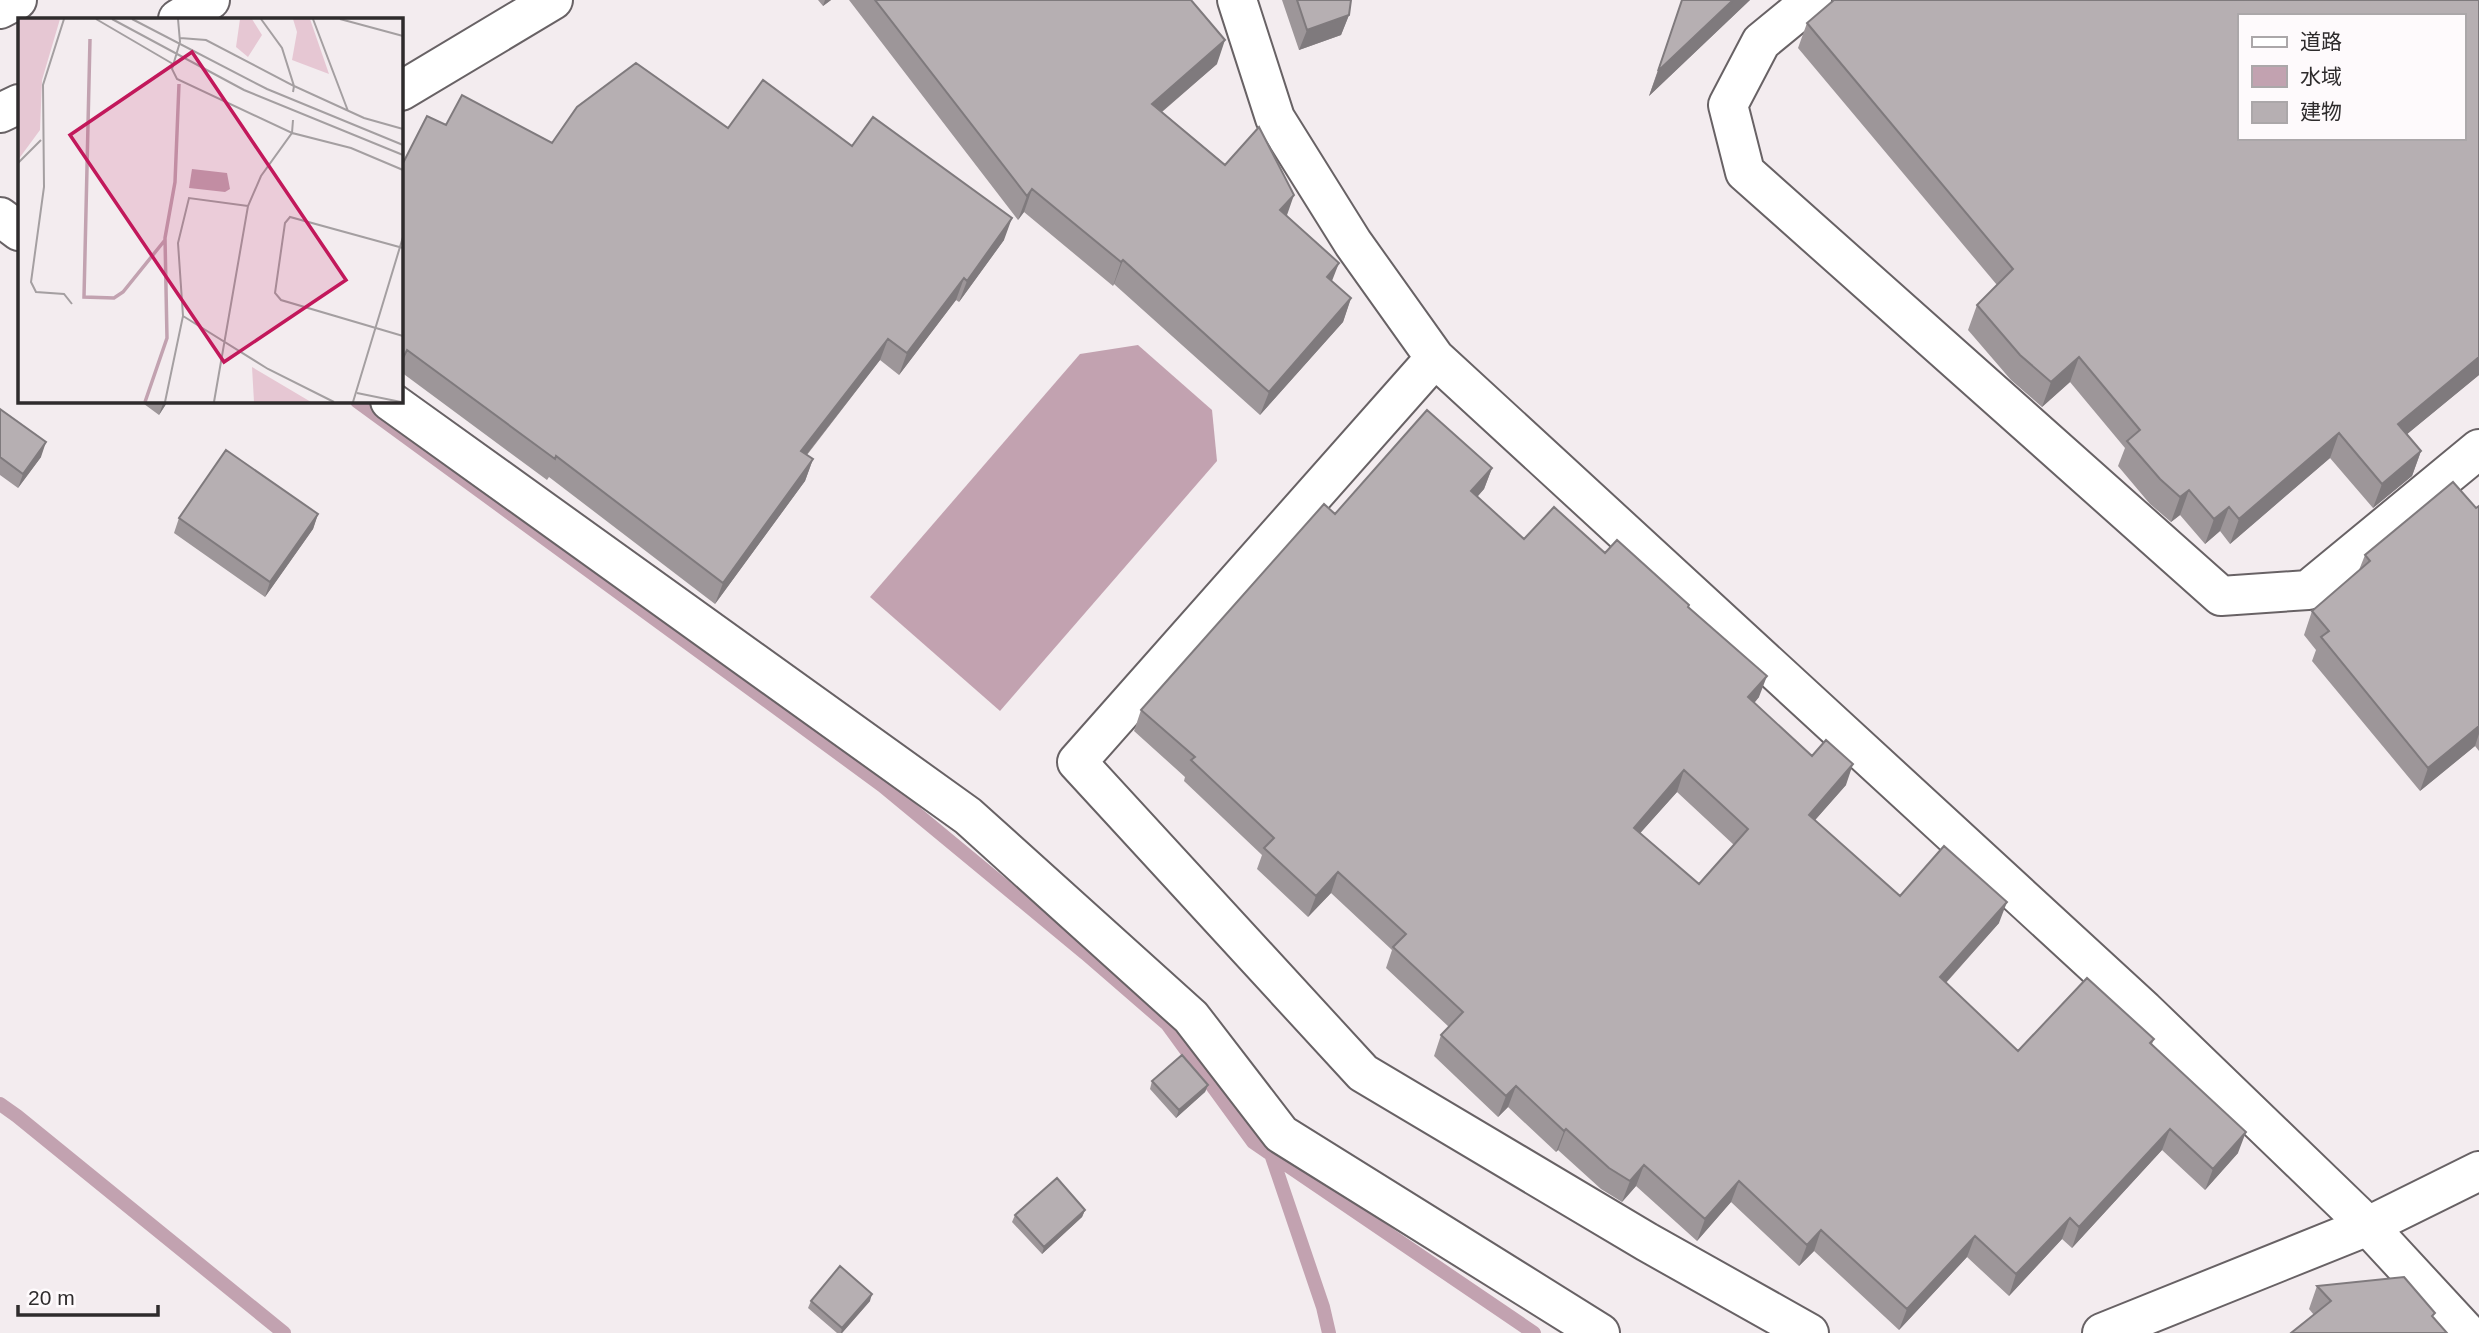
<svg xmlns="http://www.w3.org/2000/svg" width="2479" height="1333" font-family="Arial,'Noto Sans JP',sans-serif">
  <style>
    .water { fill: #c2a2b0 }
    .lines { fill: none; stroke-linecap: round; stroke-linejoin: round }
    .stream { stroke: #c2a2b0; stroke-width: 14 }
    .minor-casing { stroke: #686265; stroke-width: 42 }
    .highway-casing { stroke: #686265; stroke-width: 42 }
    .minor { stroke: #fff; stroke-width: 38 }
    .highway { stroke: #fff; stroke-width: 38 }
    .wall { fill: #9d9699; fill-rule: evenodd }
    .shaded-wall { fill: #7f7a7d }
    .building { fill: #b6afb2; stroke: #7f7a7d; stroke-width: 2; fill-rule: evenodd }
    .inset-river { fill: none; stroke: #c2a2b0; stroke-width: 3.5 }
    .inset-road { fill: none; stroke: #a49fa1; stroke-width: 2 }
    .view { fill: #c2185b; fill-opacity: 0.15; stroke: #c2185b; stroke-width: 3.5 }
    .inset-edge { fill: none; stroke: #2e2b2c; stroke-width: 3.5 }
  </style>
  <rect width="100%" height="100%" fill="#f3ecef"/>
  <path class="water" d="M 1138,345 L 1212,410 L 1217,461 L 1000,711 L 870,597 L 1080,354 Z"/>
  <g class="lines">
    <path class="stream" d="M 357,401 L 883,786 L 1085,953 L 1167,1024 L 1253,1142 L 1534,1333
      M 0,1104 L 17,1116 L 284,1333
      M 1271,1154 L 1323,1307 L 1329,1333"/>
    <defs>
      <path id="minor" d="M 1237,0 L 1275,118 L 1353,243 L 1435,358 L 2144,1010 L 2368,1226 L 2467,1333
        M 1812,0 L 1761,42 L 1728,105 L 1745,172 L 2221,596 L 2308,590 L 2479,449
        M 401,91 L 553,0
        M 0,217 L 19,231
        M 1435,358 L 1077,762 L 1363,1073 L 1647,1242 L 1809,1333
        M 390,401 L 968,816 L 1191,1017 L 1281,1134 L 1600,1333
        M 2102,1333 L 2368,1226 L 2479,1171"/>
      <path id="highway" d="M 0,9 L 17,0
        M 178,19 L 210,0
        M 0,113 L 19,104"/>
    </defs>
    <use href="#minor" class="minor-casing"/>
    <use href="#highway" class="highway-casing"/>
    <use href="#minor" class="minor"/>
    <use href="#highway" class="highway"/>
  </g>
  <path class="wall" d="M 818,0 L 831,0 L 823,6 Z
    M 849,0 L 1191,0 L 1217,64 L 1162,112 L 1287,216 L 1332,281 L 1351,298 L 1343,322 L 1260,415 L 1114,284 L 1113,286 L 1024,212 L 1018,220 Z
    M 1282,0 L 1351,0 L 1349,15 L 1341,35 L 1299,50 Z
    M 1682,0 L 1750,0 L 1649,96 Z
    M 2479,0 L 2479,375 L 2407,434 L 2421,451 L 2412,476 L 2373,508 L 2330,458 L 2230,544 L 2220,531 L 2205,544 L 2180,515 L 2171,522 L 2150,504 L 2118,466 L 2125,448 L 2070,382 L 2042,407 L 2011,380 L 1968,330 L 1977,305 L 1997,285 L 1798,48 L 1807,23 Z
    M 446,125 L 552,143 L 728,128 L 852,146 L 1004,240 L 959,302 L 956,300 L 899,375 L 880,360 L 807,455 L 813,459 L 805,481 L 715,604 L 549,477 L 547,480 L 401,372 L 401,167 Z
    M 140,401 L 168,401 L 159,415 Z
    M 0,409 L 41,457 L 18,488 L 0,475 Z
    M 1492,468 L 1484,489 L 1477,497 L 1524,539 L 1605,553 L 1688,607 L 1759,697 L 1754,703 L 1812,756 L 1846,785 L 1815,820 L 1900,896 L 1999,923 L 1946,983 L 2018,1051 L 2154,1039 L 2152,1044 L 2238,1153 L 2205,1190 L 2162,1150 L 2072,1248 L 2062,1239 L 2009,1296 L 1967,1257 L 1899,1330 L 1814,1251 L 1799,1266 L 1731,1202 L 1697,1241 L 1636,1186 L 1622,1202 L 1601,1189 L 1558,1150 L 1556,1152 L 1508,1107 L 1498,1117 L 1434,1056 L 1441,1035 L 1449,1027 L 1386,968 L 1392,950 L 1331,893 L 1308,917 L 1257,869 L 1262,855 L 1184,781 L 1185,777 L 1134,731 L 1141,710 ZM 1677,792 L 1734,845 L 1699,884 L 1640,833 Z
    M 2479,506 L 2479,751 L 2475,746 L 2420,791 L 2312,661 L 2316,650 L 2304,635 L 2312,611 L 2359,570 L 2365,555 L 2476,508 Z
    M 318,514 L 313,529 L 265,597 L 174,533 L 179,518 Z
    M 1152,1081 L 1208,1085 L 1205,1092 L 1176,1118 L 1150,1089 Z
    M 1085,1210 L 1082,1217 L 1042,1254 L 1012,1222 L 1015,1215 Z
    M 2317,1286 L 2433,1318 L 2314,1315 L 2309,1309 Z
    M 811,1301 L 870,1301 L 842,1333 L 837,1333 L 808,1308 Z"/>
  <path class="shaded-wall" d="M 825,0 L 831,0 L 823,6 Z
    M 1733,0 L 1750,0 L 1649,96 L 1658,71 Z
    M 1349,15 L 1341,35 L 1299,50 L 1307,30 Z
    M 1225,40 L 1217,64 L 1144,127 L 1152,104 Z
    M 1032,189 L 1024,212 L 1018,220 L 1027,196 Z
    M 1294,195 L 1286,218 L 1280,210 Z
    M 1012,218 L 1004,240 L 959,302 L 967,281 Z
    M 1123,260 L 1114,284 L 1113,286 L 1121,262 Z
    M 1339,263 L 1330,286 L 1327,277 Z
    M 964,278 L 956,300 L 899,375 L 907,353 Z
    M 1351,298 L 1343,322 L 1260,415 L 1269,392 Z
    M 888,339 L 880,360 L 793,472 L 801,451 Z
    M 2079,357 L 2070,382 L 2042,407 L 2051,382 Z
    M 2479,357 L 2479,375 L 2389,449 L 2398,424 Z
    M 164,401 L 168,401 L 159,415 Z
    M 2339,433 L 2330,458 L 2230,544 L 2239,519 Z
    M 46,442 L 41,457 L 18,488 L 23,474 Z
    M 2421,451 L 2412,476 L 2373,508 L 2382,484 Z
    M 813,459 L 805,481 L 715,604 L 723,583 Z
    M 1492,468 L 1484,489 L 1464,512 L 1471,491 Z
    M 2189,490 L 2180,515 L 2171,522 L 2180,497 Z
    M 2229,507 L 2220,531 L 2205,544 L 2214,519 Z
    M 318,514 L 313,529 L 265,597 L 270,582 Z
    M 1767,676 L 1759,697 L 1741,719 L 1748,697 Z
    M 2479,726 L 2479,734 L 2475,746 L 2420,791 L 2428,768 Z
    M 1853,764 L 1846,785 L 1801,836 L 1809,815 Z
    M 1684,770 L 1677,792 L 1626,849 L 1634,828 Z
    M 1338,872 L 1331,893 L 1308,917 L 1316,896 Z
    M 2007,902 L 1999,923 L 1932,998 L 1940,977 Z
    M 1208,1085 L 1205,1092 L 1176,1118 L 1179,1110 Z
    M 1516,1086 L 1508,1107 L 1498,1117 L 1506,1096 Z
    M 1566,1129 L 1558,1150 L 1556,1152 L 1564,1131 Z
    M 2170,1129 L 2162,1150 L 2072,1248 L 2079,1227 Z
    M 2246,1132 L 2238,1153 L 2205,1190 L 2213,1169 Z
    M 1644,1165 L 1636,1186 L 1622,1202 L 1630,1181 Z
    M 1739,1181 L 1731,1202 L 1697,1241 L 1705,1219 Z
    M 1085,1210 L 1082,1217 L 1042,1254 L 1044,1247 Z
    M 2070,1218 L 2062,1239 L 2009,1296 L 2016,1274 Z
    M 1821,1230 L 1814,1251 L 1799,1266 L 1807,1245 Z
    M 1975,1236 L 1967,1257 L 1899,1330 L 1907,1309 Z
    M 872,1294 L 870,1301 L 842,1333 L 841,1333 L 842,1328 Z"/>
  <path class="building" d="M 875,0 L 1191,0 L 1225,40 L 1152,104 L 1225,165 L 1259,127 L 1294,195 L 1280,210 L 1339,263 L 1327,277 L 1351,298 L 1269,392 L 1123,260 L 1121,262 L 1032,189 L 1027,196 Z
    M 1297,0 L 1351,0 L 1349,15 L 1307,30 Z
    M 1682,0 L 1733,0 L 1658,71 Z
    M 1834,0 L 2479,0 L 2479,357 L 2398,424 L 2421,451 L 2382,484 L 2339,433 L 2239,519 L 2229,507 L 2214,519 L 2189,490 L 2180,497 L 2160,479 L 2127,441 L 2140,430 L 2079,357 L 2051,382 L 2020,355 L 1977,305 L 2013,269 L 1807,23 ZM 2239,16 L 2463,16 L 2463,138 L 2239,138 Z
    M 636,63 L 728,128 L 763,80 L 852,146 L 873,117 L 1012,218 L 967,281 L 964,278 L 907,353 L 888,339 L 801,451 L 813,459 L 723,583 L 556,456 L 555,459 L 407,350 L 404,356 L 401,353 L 401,167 L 427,116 L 446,125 L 462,95 L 552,143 L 577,107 Z
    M 0,409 L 46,442 L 23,474 L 0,457 Z
    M 1427,410 L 1492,468 L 1471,491 L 1524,539 L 1554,507 L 1605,553 L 1617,540 L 1689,605 L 1688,607 L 1767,676 L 1748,697 L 1812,756 L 1826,740 L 1853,764 L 1809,815 L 1900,896 L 1944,846 L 2007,902 L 1940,977 L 2018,1051 L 2087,978 L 2154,1039 L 2150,1043 L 2246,1132 L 2213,1169 L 2170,1129 L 2079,1227 L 2070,1218 L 2016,1274 L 1975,1236 L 1907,1309 L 1821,1230 L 1807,1245 L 1739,1181 L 1705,1219 L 1644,1165 L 1630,1181 L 1609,1168 L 1566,1129 L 1564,1131 L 1516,1086 L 1506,1096 L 1441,1035 L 1463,1012 L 1393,947 L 1406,934 L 1338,872 L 1316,896 L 1264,848 L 1274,838 L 1191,760 L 1195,757 L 1141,710 L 1324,504 L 1335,514 ZM 1684,770 L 1748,829 L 1699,884 L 1634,828 Z
    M 226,450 L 318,514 L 270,582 L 179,518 Z
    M 2453,482 L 2476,508 L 2479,506 L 2479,726 L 2428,768 L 2321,637 L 2329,631 L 2312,611 L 2370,561 L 2365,555 Z
    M 1182,1055 L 1208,1085 L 1179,1110 L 1152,1081 Z
    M 1057,1178 L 1085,1210 L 1044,1247 L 1015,1215 Z
    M 840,1266 L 872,1294 L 842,1328 L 811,1301 Z
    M 2404,1277 L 2435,1313 L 2432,1316 L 2447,1333 L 2291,1333 L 2331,1301 L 2317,1286 Z"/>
  <g transform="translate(18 18)">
    <rect width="385" height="385" fill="#f3ecef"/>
    <path d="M 0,1 L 42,1 L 24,62 L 22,112 L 0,142 ZM 222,1 L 234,1 L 244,17 L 230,39 L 218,29 ZM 275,1 L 292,1 L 311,56 L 274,42 L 279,14 ZM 234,349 L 293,384 L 236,384 Z" fill="#e6c7d3"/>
    <path d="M 174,151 L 209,155 L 212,171 L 207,174 L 171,170 Z" fill="#c2a2b0"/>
    <path class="inset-river" d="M 72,21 L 66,279 L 96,280 L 105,274 L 147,222M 127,384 L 149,320 L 147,220 L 157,164 L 161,66"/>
    <path class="inset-road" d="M 46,1 L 25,67 L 26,169 L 13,264 L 18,274 L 46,276 L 54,286M 78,1 L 155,46M 94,1 L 226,72 L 385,137M 114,1 L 249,71 L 385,127M 160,1 L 162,24 L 154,51 L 159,61 L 274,115 L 275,102M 243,1 L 264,30 L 276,68 L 346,100 L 385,111M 295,1 L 330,93M 322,1 L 385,18M 162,20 L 188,22 L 276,68 L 275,74M 0,145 L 23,122M 385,230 L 272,199 L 267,205 L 257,275 L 263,282 L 385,318M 165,298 L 250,351 L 316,384M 339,375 L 383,384M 147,384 L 165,298 L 160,225 L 171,180 L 230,188M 196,384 L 230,188 L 243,158 L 274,115 L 333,130 L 385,152M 335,384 L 385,219"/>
    <path class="view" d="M 174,34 L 328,262 L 206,344 L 52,117 Z"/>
    <rect width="385" height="385" class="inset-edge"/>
  </g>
  <rect x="2238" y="14" width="228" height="126" fill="#fefafc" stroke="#aba7a9" stroke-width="2"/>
  <rect x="2252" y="37" width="35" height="10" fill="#ffffff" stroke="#aba7a9" stroke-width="2"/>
  <text x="2300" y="49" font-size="21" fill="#2e2b2c">道路</text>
  <rect x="2252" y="66" width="35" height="21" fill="#c2a2b0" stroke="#aba7a9" stroke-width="2"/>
  <text x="2300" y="84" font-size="21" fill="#2e2b2c">水域</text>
  <rect x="2252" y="102" width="35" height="21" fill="#b6afb2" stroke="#aba7a9" stroke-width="2"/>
  <text x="2300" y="119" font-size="21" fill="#2e2b2c">建物</text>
  <path d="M18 1305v10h140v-10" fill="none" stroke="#2e2b2c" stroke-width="3.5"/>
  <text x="28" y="1305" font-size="21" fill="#2e2b2c" stroke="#fefafc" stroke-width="5" paint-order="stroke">20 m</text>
</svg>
